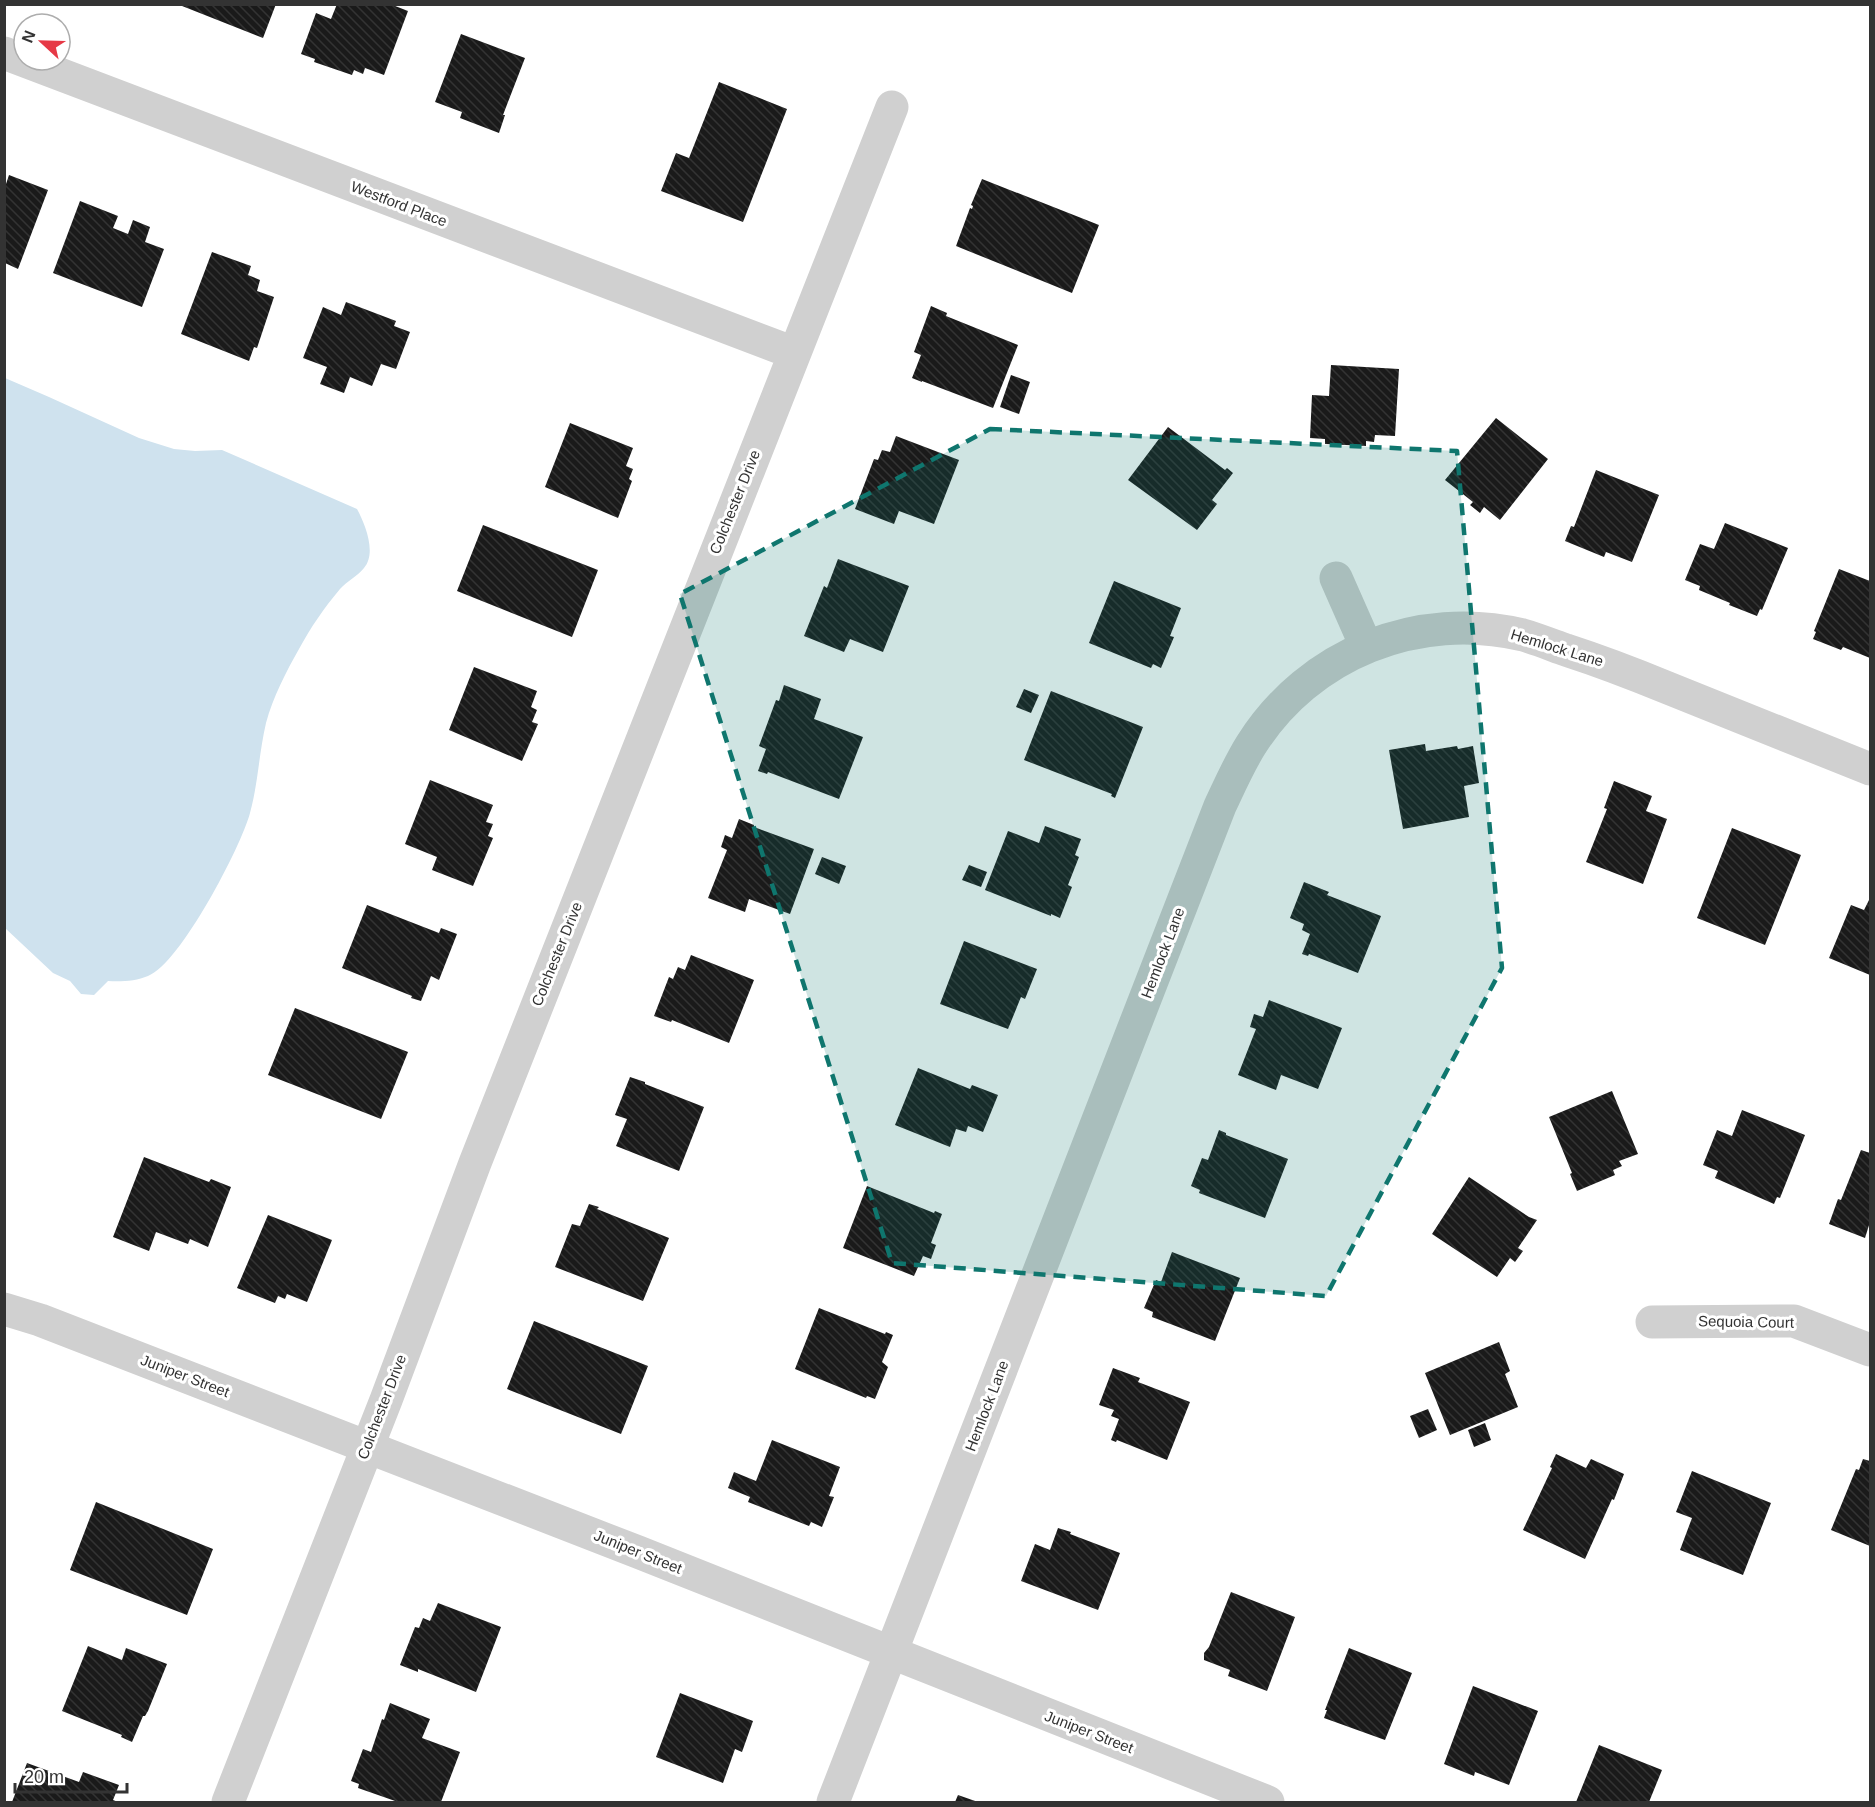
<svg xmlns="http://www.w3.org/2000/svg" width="1875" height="1807" font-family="Helvetica,sans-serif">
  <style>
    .water { fill: #cfe2ee }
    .building { fill: url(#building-back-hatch) }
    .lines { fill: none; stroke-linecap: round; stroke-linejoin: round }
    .minor { stroke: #d0d0d0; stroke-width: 33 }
    .marked { fill: #0f766e; fill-opacity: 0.2; stroke: #0f766e; stroke-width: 4.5; stroke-dasharray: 12 8; stroke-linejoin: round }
    .labels { text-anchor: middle; stroke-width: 6; stroke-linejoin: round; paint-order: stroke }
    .street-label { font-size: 15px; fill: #333; stroke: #fff }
  </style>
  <defs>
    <pattern id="building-back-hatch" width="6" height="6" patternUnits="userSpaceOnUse" patternTransform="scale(1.5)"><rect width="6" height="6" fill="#1a1a1a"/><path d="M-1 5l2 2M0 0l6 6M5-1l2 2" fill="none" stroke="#333"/></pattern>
  </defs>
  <rect width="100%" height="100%" fill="#fff"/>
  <path class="water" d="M 5,378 L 49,397 L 139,438 L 174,449 L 195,451 L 222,450 L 357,509 C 365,524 377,553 364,568 C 358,576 347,581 340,589 C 324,608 311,627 299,649 C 286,672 273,697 266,723 C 259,753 258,784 250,813 C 241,847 180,964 148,976 C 136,981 121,982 108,981 L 94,995 L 81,994 L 70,981 L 53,973 L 5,928 Z"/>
  <path class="building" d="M 177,4 L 276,4 L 263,38 Z
    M 337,4 L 390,4 L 408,11 L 384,75 L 365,68 L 363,74 L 354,70 L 352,75 L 314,62 L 315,59 L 301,54 L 316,13 L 331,19 Z
    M 461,34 L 525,58 L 503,115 L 505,115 L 499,133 L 460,118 L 462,112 L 435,102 Z
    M 719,82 L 787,109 L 743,222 L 661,191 L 676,153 L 689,158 Z
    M 9,175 L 48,190 L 18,269 L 5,263 L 5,187 Z
    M 982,179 L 1099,225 L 1072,293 L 956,246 L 970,208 L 972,209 L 973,206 L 971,205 Z
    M 80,201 L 118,216 L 113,228 L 128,234 L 133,220 L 150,227 L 145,242 L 164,249 L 142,307 L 53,273 Z
    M 212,252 L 251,266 L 248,275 L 260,280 L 257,291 L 274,297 L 257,348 L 254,347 L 249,361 L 181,334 Z
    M 346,302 L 396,321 L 394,326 L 410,332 L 396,369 L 381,364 L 372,386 L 350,377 L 344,393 L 320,384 L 327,367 L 303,358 L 323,307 L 341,315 Z
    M 931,306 L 947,313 L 946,316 L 1018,345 L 993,408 L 922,381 L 922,382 L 912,378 L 921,355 L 914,352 Z
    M 1331,365 L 1399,369 L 1395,436 L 1375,435 L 1374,442 L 1366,441 L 1366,446 L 1325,444 L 1325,439 L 1310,438 L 1312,395 L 1329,396 Z
    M 1011,375 L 1030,382 L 1019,414 L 1000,407 Z
    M 1496,418 L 1548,459 L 1500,520 L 1484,507 L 1480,513 L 1470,505 L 1473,502 L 1445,480 Z
    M 570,423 L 633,448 L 626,466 L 633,469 L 629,479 L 632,481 L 618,518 L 545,487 Z
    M 1168,427 L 1225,470 L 1227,468 L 1233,473 L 1212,500 L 1217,504 L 1197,530 L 1128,480 Z
    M 896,436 L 959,460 L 934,524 L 899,511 L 894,524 L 855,509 L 874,459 L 878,460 L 882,450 L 890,452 Z
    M 1596,470 L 1659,495 L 1632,562 L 1606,552 L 1604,557 L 1565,541 L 1571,526 L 1574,527 Z
    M 1725,523 L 1788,548 L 1762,610 L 1760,609 L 1757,616 L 1729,605 L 1730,603 L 1699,590 L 1700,586 L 1685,580 L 1700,544 L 1714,549 Z
    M 483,525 L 598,570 L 572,637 L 457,591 Z
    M 838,559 L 909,586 L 883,652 L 850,639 L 844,652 L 804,636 L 824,586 L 827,588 Z
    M 1839,569 L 1870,581 L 1870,658 L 1843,647 L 1841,650 L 1813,639 L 1816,632 L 1814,631 Z
    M 1114,581 L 1181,608 L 1170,636 L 1174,637 L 1161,668 L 1153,664 L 1151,668 L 1089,643 Z
    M 474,667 L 537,691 L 531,707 L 537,710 L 532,722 L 538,724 L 522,761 L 449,730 Z
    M 784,685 L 821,699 L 814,719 L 863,737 L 839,799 L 768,772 L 767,774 L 758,771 L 766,749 L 759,746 L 776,700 L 779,701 Z
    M 1024,689 L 1039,695 L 1031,713 L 1016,707 Z
    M 1051,691 L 1143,727 L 1115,798 L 1111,796 L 1112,794 L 1024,760 Z
    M 1425,744 L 1426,751 L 1457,746 L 1458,749 L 1473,746 L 1479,783 L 1464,786 L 1469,817 L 1403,829 L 1389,750 Z
    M 430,780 L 493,805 L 486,822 L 493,824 L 488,836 L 493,838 L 473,886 L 432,870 L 437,857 L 405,844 Z
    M 1614,781 L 1652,796 L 1646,811 L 1667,819 L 1643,884 L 1586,862 L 1607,809 L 1604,808 Z
    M 739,819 L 754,825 L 754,827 L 814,849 L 790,914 L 749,899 L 745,912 L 708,898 L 727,850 L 721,847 L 725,835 L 732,838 Z
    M 1045,826 L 1081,839 L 1075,855 L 1079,857 L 1068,885 L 1072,887 L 1060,918 L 1051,914 L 1051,916 L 985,890 L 1008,831 L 1039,843 Z
    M 1732,828 L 1801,855 L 1765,945 L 1697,918 Z
    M 822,857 L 846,866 L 839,884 L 815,874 Z
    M 969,865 L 987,872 L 981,887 L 962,880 Z
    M 1304,882 L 1329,892 L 1327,895 L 1381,916 L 1358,973 L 1309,954 L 1308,956 L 1302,954 L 1310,934 L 1302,930 L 1304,924 L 1290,918 Z
    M 1869,900 L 1870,900 L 1870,975 L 1829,958 L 1851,905 L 1864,910 Z
    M 367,905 L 439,933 L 441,928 L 457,934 L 439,980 L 431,976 L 421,1001 L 411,998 L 412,996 L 342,968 Z
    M 964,941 L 1037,969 L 1025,999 L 1021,997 L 1008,1029 L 940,1004 Z
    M 691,955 L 754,980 L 729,1043 L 672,1020 L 671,1022 L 654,1016 L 669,977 L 673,979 L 678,967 L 685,970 Z
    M 1269,1000 L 1342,1028 L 1318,1089 L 1281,1075 L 1276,1090 L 1238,1075 L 1256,1029 L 1250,1027 L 1254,1014 L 1263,1017 Z
    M 295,1008 L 408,1052 L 381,1119 L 268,1075 Z
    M 918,1068 L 970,1089 L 972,1085 L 998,1095 L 983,1132 L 968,1126 L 966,1132 L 956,1129 L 950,1147 L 895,1125 Z
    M 630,1077 L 645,1082 L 645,1084 L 704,1107 L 679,1171 L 616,1146 L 627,1119 L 615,1115 Z
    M 1612,1091 L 1638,1154 L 1619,1161 L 1622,1166 L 1613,1170 L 1615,1175 L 1577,1191 L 1570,1174 L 1572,1173 L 1549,1117 Z
    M 1742,1110 L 1805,1135 L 1780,1198 L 1777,1197 L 1774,1204 L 1715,1178 L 1718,1171 L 1703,1165 L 1717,1130 L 1732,1136 Z
    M 1219,1130 L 1226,1133 L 1226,1135 L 1288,1159 L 1265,1218 L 1199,1193 L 1200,1190 L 1191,1186 L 1202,1158 L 1208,1160 Z
    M 1861,1150 L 1870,1153 L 1870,1222 L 1865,1238 L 1829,1224 L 1838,1199 L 1841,1200 Z
    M 144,1157 L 209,1182 L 211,1179 L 231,1187 L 208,1247 L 190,1239 L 188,1244 L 156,1232 L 149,1251 L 113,1237 Z
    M 1469,1177 L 1529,1217 L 1537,1220 L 1518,1248 L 1523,1251 L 1515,1262 L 1510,1258 L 1497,1277 L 1432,1234 Z
    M 867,1186 L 934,1213 L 935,1211 L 942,1214 L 931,1243 L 936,1245 L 931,1259 L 923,1256 L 914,1276 L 843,1248 Z
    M 589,1204 L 599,1207 L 597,1209 L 669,1238 L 643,1301 L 555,1267 L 572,1224 L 580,1226 Z
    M 268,1215 L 332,1240 L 307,1302 L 287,1294 L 285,1299 L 278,1296 L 275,1303 L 237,1288 Z
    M 1172,1252 L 1240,1278 L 1215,1341 L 1152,1317 L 1153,1312 L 1144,1308 L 1156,1280 L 1161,1282 Z
    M 819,1308 L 885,1334 L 886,1332 L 893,1335 L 882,1362 L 888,1367 L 875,1399 L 867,1396 L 866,1398 L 795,1369 Z
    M 534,1321 L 648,1366 L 621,1434 L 507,1389 Z
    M 1499,1342 L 1510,1371 L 1505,1374 L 1518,1407 L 1450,1435 L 1425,1373 Z
    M 1113,1368 L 1140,1378 L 1138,1382 L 1190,1402 L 1167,1460 L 1117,1440 L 1116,1442 L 1111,1440 L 1119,1419 L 1111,1416 L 1114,1410 L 1099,1405 Z
    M 1428,1409 L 1437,1430 L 1419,1438 L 1410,1416 Z
    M 1485,1423 L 1491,1440 L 1474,1447 L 1468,1430 Z
    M 772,1440 L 840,1467 L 829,1496 L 834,1497 L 822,1527 L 811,1522 L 809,1526 L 748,1502 L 750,1497 L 728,1488 L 734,1472 L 756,1481 Z
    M 1556,1454 L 1586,1468 L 1591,1459 L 1624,1474 L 1614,1500 L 1612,1499 L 1585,1559 L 1523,1530 L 1552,1468 L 1550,1467 Z
    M 1863,1459 L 1870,1461 L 1870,1546 L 1831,1530 L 1856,1469 L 1859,1470 Z
    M 1692,1471 L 1771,1503 L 1743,1575 L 1680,1550 L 1692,1518 L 1676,1512 Z
    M 96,1502 L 213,1549 L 187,1615 L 70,1570 Z
    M 1058,1528 L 1071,1532 L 1070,1534 L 1120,1553 L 1098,1610 L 1021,1581 L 1035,1544 L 1050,1550 Z
    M 1231,1592 L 1295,1617 L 1267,1691 L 1228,1676 L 1230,1670 L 1204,1660 L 1204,1653 L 1209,1647 Z
    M 438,1603 L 501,1627 L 476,1692 L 418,1669 L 418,1672 L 400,1665 L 415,1627 L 419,1628 L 423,1618 L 430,1621 Z
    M 88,1646 L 122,1660 L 126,1648 L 167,1664 L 148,1711 L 145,1716 L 143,1716 L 132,1742 L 121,1737 L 122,1735 L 62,1711 Z
    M 1349,1648 L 1412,1673 L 1385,1740 L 1324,1718 L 1327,1710 L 1325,1710 Z
    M 1473,1686 L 1538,1711 L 1509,1785 L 1475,1772 L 1474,1776 L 1444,1764 Z
    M 680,1693 L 753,1721 L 742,1752 L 735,1749 L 723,1783 L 656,1757 Z
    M 390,1703 L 430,1719 L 422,1738 L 460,1752 L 441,1802 L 398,1802 L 358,1788 L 359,1784 L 351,1781 L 363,1749 L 371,1752 L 382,1719 L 384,1720 Z
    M 1599,1745 L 1662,1770 L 1649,1802 L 1576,1802 Z
    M 27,1763 L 79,1782 L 83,1772 L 119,1785 L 113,1800 L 118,1802 L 12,1802 Z
    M 958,1795 L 978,1802 L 955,1802 Z"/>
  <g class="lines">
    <path class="minor" d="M 4,53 L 794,353
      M 1336,578 L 1366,646
      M 4,1309 L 40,1320 L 638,1552 L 1268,1802
      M 1652,1322 L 1794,1321 L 1870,1350
      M 228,1802 L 386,1400 L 475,1163 L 892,107
      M 833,1802 L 1220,806 C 1230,785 1239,764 1251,745 C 1309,653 1418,610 1523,635 C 1537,639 1552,645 1566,650 C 1600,661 1634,674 1668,688 C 1736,715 1803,742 1870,769"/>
  </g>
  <path class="marked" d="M 990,429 L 1457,451 L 1502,968 L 1326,1296 L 892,1263 L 680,594 Z"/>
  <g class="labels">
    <g class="street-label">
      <text transform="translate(399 204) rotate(21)" y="5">Westford Place</text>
      <text transform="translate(735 502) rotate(-68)" y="5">Colchester Drive</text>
      <text transform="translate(1557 648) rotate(17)" y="5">Hemlock Lane</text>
      <text transform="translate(1163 953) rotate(-69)" y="5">Hemlock Lane</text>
      <text transform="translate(557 954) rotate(-68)" y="5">Colchester Drive</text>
      <text transform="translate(1746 1322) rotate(1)" y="5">Sequoia Court</text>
      <text transform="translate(185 1376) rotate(21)" y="5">Juniper Street</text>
      <text transform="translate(987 1406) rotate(-69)" y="5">Hemlock Lane</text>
      <text transform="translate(382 1407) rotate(-69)" y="5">Colchester Drive</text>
      <text transform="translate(638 1552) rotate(22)" y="5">Juniper Street</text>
      <text transform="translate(1089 1732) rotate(21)" y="5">Juniper Street</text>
    </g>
  </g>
  <rect width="1875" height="1807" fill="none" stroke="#333333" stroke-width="12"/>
  <g transform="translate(42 42) rotate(292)"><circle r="28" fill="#ffffff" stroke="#adadad" stroke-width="1.5"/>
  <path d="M0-4.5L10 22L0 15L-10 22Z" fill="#e63946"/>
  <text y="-9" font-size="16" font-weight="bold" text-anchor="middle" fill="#333333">N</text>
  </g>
  <path d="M15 1783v9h112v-9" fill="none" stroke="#333333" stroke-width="3"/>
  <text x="24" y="1783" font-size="18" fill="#333333" stroke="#ffffff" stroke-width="4.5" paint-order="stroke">20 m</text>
</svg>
